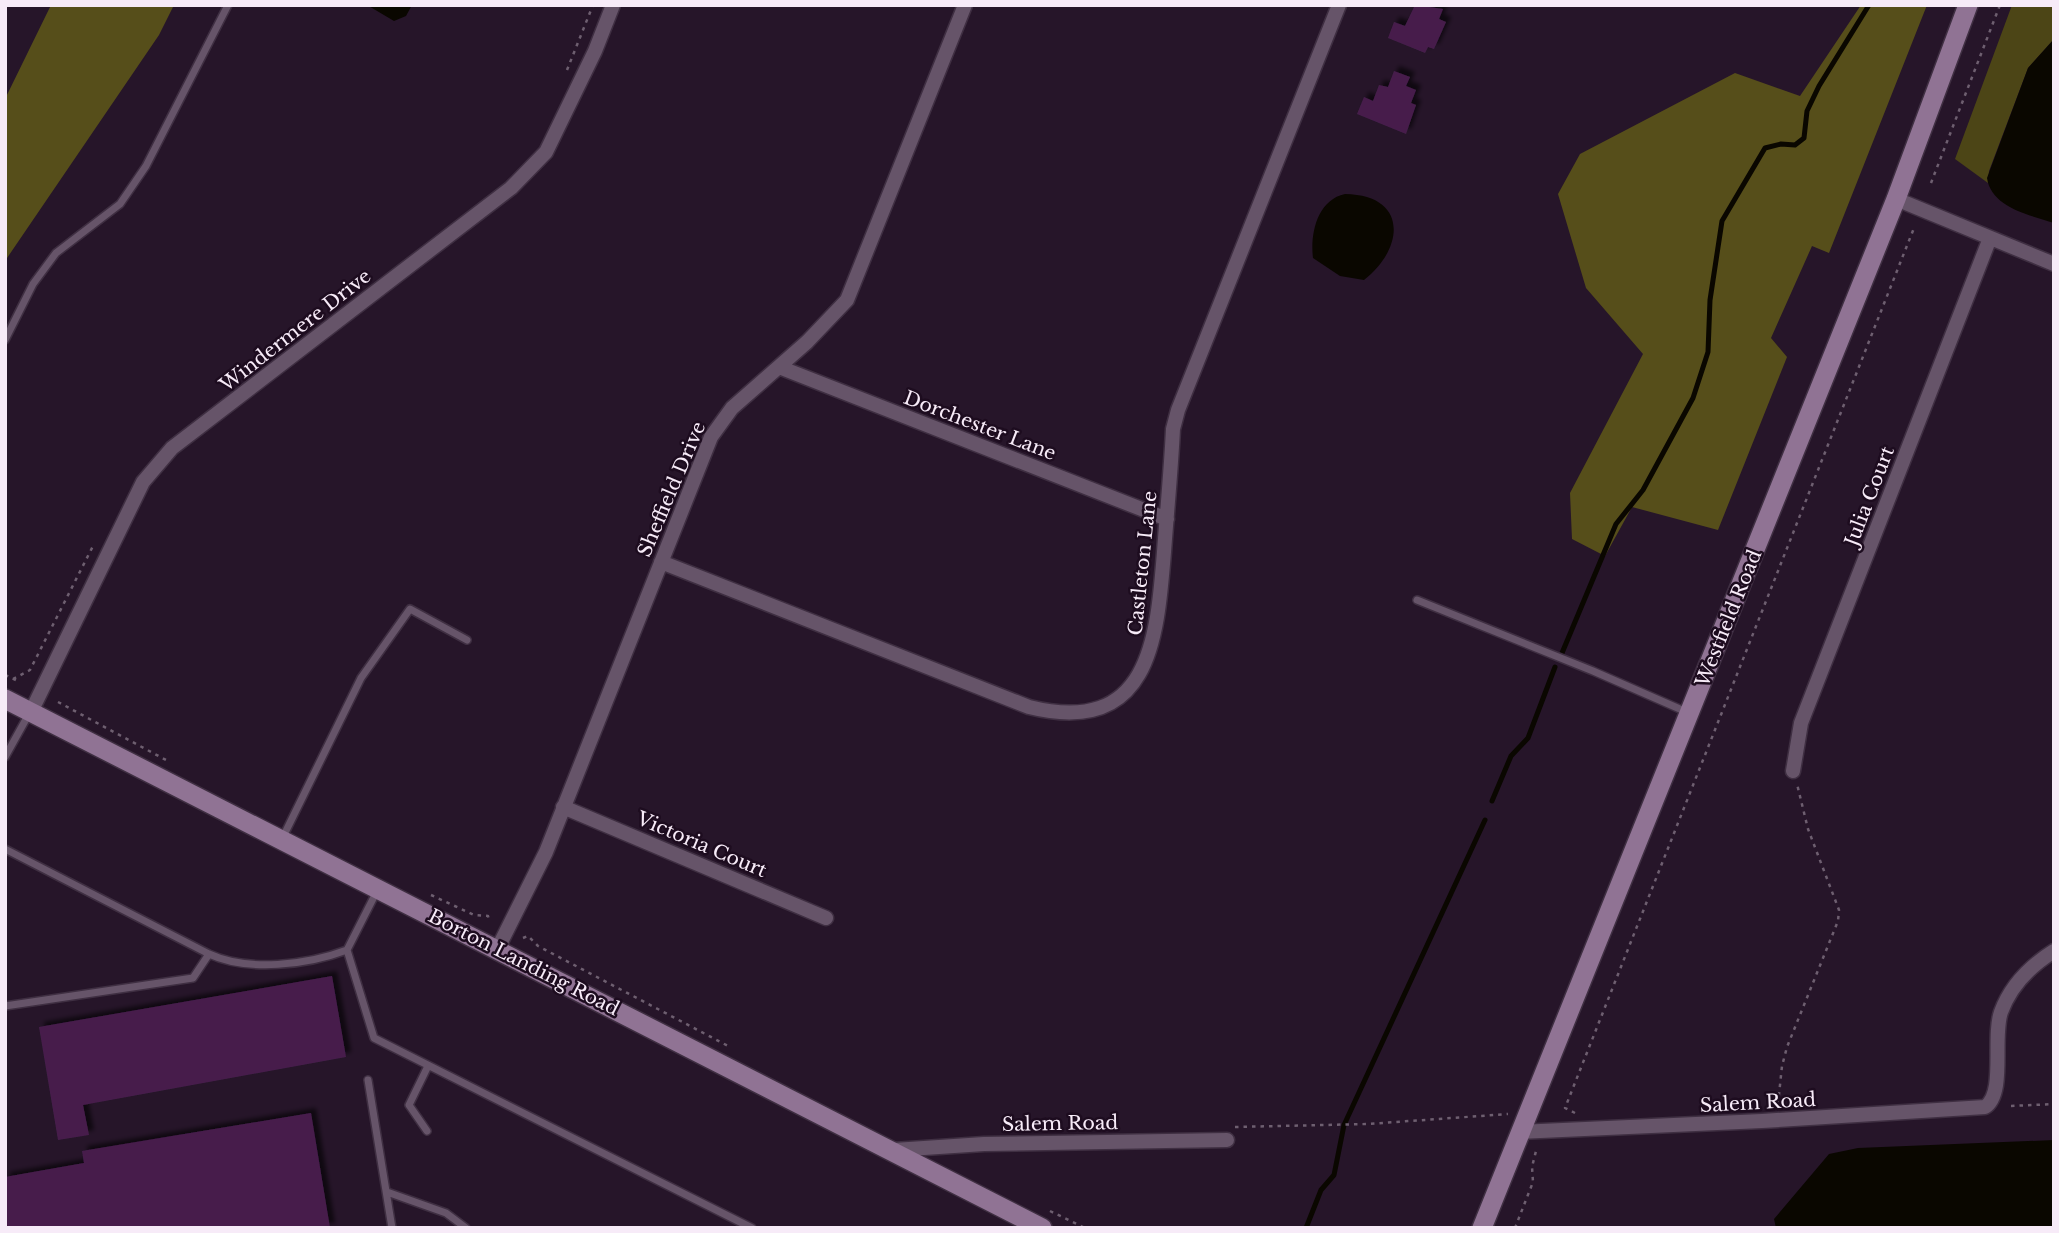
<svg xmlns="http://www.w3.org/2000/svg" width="2059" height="1233" font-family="'Libre Baskerville',serif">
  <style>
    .green { fill: #4c4516 }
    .forest { fill: #564e1a }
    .water { fill: #0a0700 }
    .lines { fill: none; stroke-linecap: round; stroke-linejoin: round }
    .stream { stroke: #0a0700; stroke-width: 5 }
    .building { fill: #461f4c; filter: url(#shadow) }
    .lane-casing { stroke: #3f2f42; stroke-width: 10 }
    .street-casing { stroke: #3f2f42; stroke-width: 17 }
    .secondary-casing { stroke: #3f2f42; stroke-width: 22 }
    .path { stroke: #6e5f70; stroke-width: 2.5; stroke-dasharray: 3.5 5; stroke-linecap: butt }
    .lane { stroke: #665469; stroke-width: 7 }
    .street { stroke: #665469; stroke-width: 14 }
    .secondary { stroke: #907394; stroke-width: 19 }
    .labels { text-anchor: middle; stroke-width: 5; stroke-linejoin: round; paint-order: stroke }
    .street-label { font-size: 19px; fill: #f7ebf8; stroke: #1d0c1f }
  </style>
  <defs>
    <filter id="shadow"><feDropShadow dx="5" dy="-5" stdDeviation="2" flood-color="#0009"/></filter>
  </defs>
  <rect width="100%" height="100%" fill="#261529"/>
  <path class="green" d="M 2012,5 L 2054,5 L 2054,39 L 2028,68 L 1989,171 L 1988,183 L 1955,159 Z"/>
  <path class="forest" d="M 51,5 L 174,5 L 159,35 L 5,261 L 5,99 Z
    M 1861,5 L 1927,5 L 1829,253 L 1812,246 L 1771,338 L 1787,357 L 1718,530 L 1632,507 L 1605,556 L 1572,539 L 1570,493 L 1643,354 L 1586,288 L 1558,194 L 1580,154 L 1735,73 L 1800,96 Z"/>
  <path class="water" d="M 367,5 L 412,5 L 406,16 L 394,21 Z
    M 2054,39 L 2054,223 C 2029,215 1991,207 1987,178 L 2028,68 Z
    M 1345,194 C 1408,195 1405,248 1364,280 L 1340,276 L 1313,258 C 1310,234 1317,200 1345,194 Z
    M 2054,1140 L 2054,1228 L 1776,1228 L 1774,1219 L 1829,1154 L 1858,1148 Z"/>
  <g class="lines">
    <path class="stream" d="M 1562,653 L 1616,524 L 1643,490 L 1693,398 L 1708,352 L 1710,300 L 1722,221 L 1765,148 L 1781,144 L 1795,145 L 1804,138 L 1807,111 L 1819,86 L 1869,5
      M 1492,801 L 1511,756 L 1528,738 L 1555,667
      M 1306,1228 L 1321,1190 L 1334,1175 L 1344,1125 L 1485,820"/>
  </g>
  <path class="building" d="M 1415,5 L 1443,9 L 1439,19 L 1446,22 L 1434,49 L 1428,47 L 1425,53 L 1388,38 L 1394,22 L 1405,26 Z
    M 1394,71 L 1410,77 L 1406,86 L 1416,90 L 1411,103 L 1416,105 L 1406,134 L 1357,114 L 1364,97 L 1373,101 L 1379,85 L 1388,87 Z
    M 332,976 L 346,1057 L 83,1105 L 89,1135 L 58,1140 L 39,1027 Z
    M 311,1113 L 330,1228 L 5,1228 L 5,1177 L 84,1163 L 82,1151 Z"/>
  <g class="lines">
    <defs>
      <path id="lane" d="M 5,340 L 33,284 L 56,253 L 120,204 L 146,166 L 228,5
        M 1417,600 L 1593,671 L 1689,713
        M 5,757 L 30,712
        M 282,839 L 361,678 L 410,609 L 467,640
        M 5,849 L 209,954 C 248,972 307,965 347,950 L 377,891
        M 347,950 L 374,1038 L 752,1228
        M 5,1006 L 193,978 L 209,954
        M 368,1080 L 392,1228
        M 427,1131 L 409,1105 L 428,1066
        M 387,1192 L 446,1213 L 466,1228"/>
      <path id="street" d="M 1896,199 L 2054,264
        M 779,367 L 1167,519
        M 661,562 L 1029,707 C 1149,737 1157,641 1164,552 C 1167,511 1171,470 1173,429 L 1178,410 L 1339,5
        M 31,712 L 143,482 L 172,448 L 511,188 L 546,152 L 595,51 L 613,5
        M 1793,771 L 1801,723 L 1990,238
        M 563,807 L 826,918
        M 498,948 L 546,852 L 711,437 L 732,408 L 807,342 L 847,300 L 965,5
        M 1521,1132 L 1762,1121 L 1985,1107 C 2006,1093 1992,1038 2001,1012 C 2011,985 2030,966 2054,951
        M 894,1150 L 984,1144 L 1227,1140"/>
      <path id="secondary" d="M 5,699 L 1042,1228
        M 1482,1228 L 1896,199 L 1968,5"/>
    </defs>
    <use href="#lane" class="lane-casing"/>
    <use href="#street" class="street-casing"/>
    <use href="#secondary" class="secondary-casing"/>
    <path class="path" d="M 567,70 L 593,5
      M 1931,183 L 2000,5
      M 5,675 L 20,682
      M 13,679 L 30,670 L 94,544
      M 58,702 L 166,760
      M 431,895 L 474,915 L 488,916 L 489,921
      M 523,938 L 528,936 L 538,946 L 730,1047
      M 1778,1104 L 1782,1066 L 1787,1047 L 1838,921 L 1839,910 L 1808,829 L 1797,784
      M 2011,1106 L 2054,1104
      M 1575,1113 L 1565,1108 L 1914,228
      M 1235,1127 L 1368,1124 L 1508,1114
      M 1050,1211 L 1085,1228
      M 1515,1228 L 1533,1182 L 1532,1167 L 1536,1151"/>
    <use href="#lane" class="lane"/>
    <use href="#street" class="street"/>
    <use href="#secondary" class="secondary"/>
  </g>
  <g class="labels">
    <g class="street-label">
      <text transform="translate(295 330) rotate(-38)" y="7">Windermere Drive</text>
      <text transform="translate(980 425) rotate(21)" y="7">Dorchester Lane</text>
      <text transform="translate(671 489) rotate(-67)" y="7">Sheffield Drive</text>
      <text transform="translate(1869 496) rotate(-69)" y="7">Julia Court</text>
      <text transform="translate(1142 563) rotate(-84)" y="7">Castleton Lane</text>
      <text transform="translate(1728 618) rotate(-68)" y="7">Westfield Road</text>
      <text transform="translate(702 844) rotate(23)" y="7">Victoria Court</text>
      <text transform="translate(524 962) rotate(27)" y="7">Borton Landing Road</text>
      <text transform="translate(1758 1102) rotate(-3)" y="7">Salem Road</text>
      <text transform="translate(1060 1123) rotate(-1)" y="7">Salem Road</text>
    </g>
  </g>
  <rect width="2059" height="1233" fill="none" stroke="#f7ebf8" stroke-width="14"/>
</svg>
